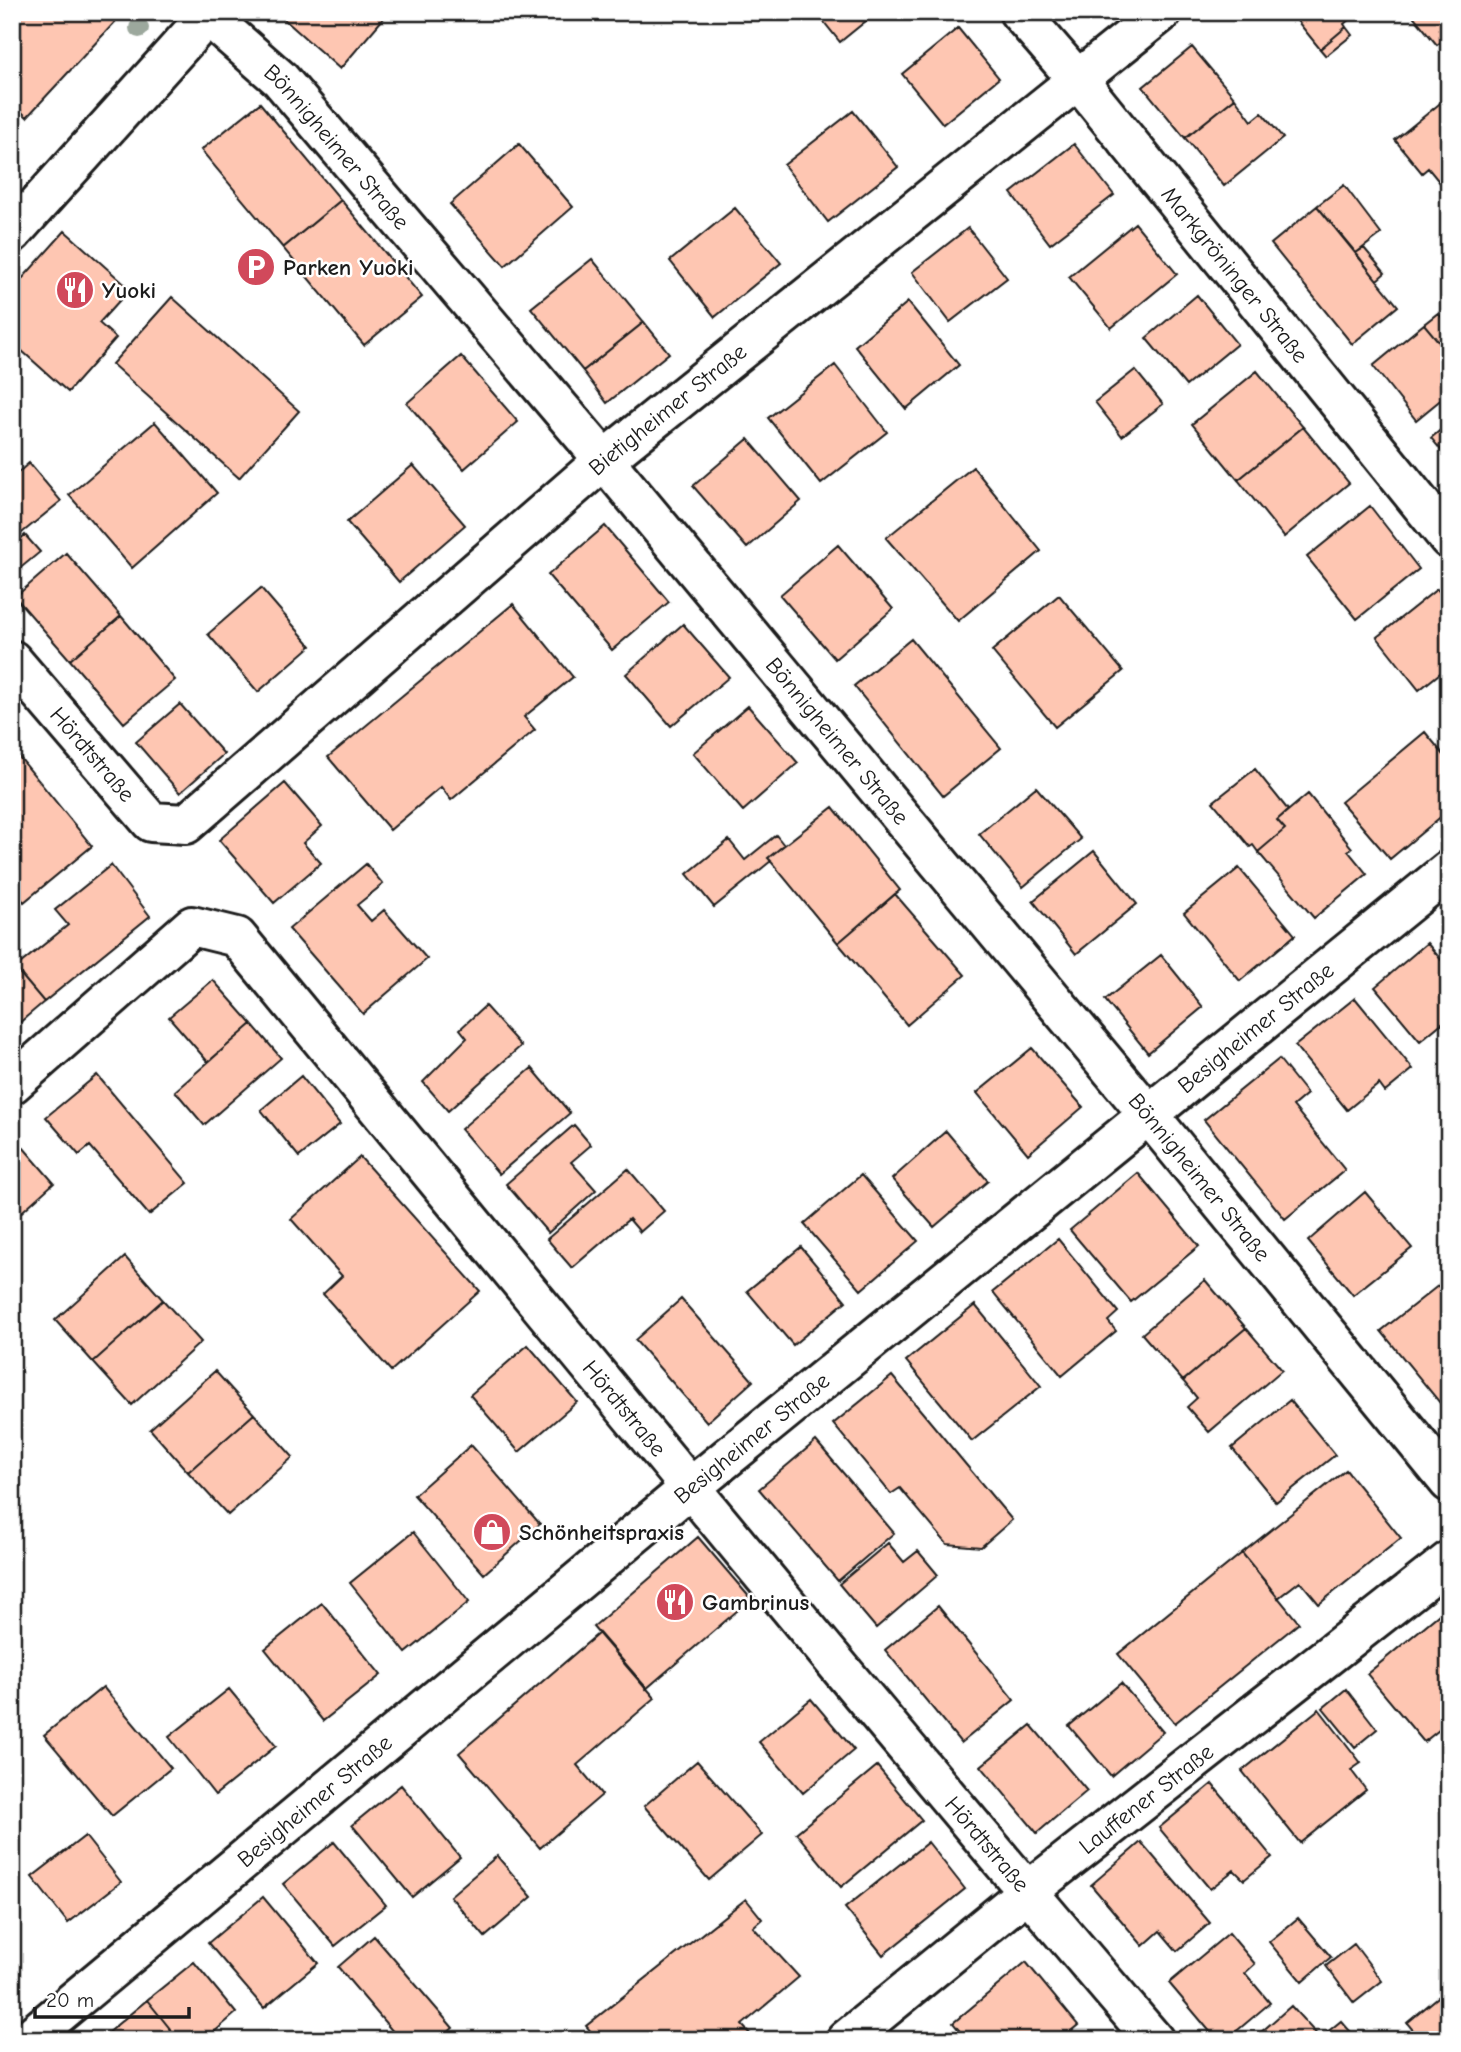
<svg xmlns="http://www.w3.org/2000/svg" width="1461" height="2052" font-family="'Comic Neue',sans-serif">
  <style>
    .building { fill: #fec6b2; stroke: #1c1c1c; stroke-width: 2 }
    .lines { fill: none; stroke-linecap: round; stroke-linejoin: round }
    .street-casing { stroke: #1c1c1c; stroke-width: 44 }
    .secondary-casing { stroke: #1c1c1c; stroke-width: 44 }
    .street { stroke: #fff; stroke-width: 38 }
    .secondary { stroke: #fff; stroke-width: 38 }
    .tree { fill: #9ca89d }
    .labels { text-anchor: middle; stroke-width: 5; stroke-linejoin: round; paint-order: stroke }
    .street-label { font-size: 23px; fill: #1c1c1c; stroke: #fff }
    .poi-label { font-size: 23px; font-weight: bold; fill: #1c1c1c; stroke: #fff; text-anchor: start }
  </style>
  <rect width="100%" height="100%" fill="#fff"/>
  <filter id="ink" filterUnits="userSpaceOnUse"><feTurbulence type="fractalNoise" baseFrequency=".0143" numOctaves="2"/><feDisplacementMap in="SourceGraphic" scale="14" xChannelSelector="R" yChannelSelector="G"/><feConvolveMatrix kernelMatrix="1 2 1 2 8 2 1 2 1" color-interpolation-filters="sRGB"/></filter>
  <g filter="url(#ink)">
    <path class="building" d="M 12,12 L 104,12 L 115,22 L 27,117 L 12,103 Z
      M 276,12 L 389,12 L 340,69 Z
      M 816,12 L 877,12 L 840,42 Z
      M 1290,12 L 1358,12 L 1344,24 L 1346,27 L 1320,49 Z
      M 1410,12 L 1449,12 L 1449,36 L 1437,45 Z
      M 1346,27 L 1352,35 L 1326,56 L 1320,49 Z
      M 958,28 L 999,78 L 943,124 L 902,74 Z
      M 1192,47 L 1235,98 L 1185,138 L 1143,87 Z
      M 1449,96 L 1449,194 L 1428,168 L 1422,173 L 1395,140 Z
      M 1235,98 L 1252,121 L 1262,113 L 1283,138 L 1224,186 L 1185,138 Z
      M 260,103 L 341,200 L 283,248 L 201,150 Z
      M 853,111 L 898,167 L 828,222 L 784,165 Z
      M 519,144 L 573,207 L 505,266 L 450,204 Z
      M 1074,144 L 1114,195 L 1050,244 L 1011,193 Z
      M 1344,185 L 1381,234 L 1356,253 L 1317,206 Z
      M 341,200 L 422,297 L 364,345 L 283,248 Z
      M 1317,206 L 1398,306 L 1352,344 L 1271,244 Z
      M 735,208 L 781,263 L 715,317 L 670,261 Z
      M 1135,223 L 1177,274 L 1111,328 L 1069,277 Z
      M 968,228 L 1007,278 L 950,322 L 912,272 Z
      M 65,231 L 130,289 L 99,323 L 116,338 L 68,392 L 12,342 L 12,290 Z
      M 1364,248 L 1385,273 L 1377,280 L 1356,253 Z
      M 592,259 L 644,322 L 583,371 L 531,308 Z
      M 1197,295 L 1237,344 L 1186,386 L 1146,338 Z
      M 172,297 L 299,411 L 239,478 L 112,364 Z
      M 908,302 L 959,365 L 906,409 L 855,346 Z
      M 1438,313 L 1449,326 L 1448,353 L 1424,324 Z
      M 644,322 L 669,353 L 607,403 L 583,371 Z
      M 1424,324 L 1449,354 L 1449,393 L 1416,420 L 1373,366 Z
      M 461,356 L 518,422 L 464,469 L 407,403 Z
      M 835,365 L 887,432 L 821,484 L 768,418 Z
      M 1135,370 L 1163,404 L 1122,436 L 1095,402 Z
      M 1257,371 L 1303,427 L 1238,480 L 1192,424 Z
      M 155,422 L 217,493 L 132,568 L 69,495 Z
      M 1449,423 L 1449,460 L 1431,438 Z
      M 1303,427 L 1349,483 L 1284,537 L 1238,480 Z
      M 748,439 L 801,501 L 747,548 L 693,486 Z
      M 29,463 L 61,501 L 12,541 L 12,478 Z
      M 413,465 L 465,525 L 399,582 L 347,522 Z
      M 973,467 L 1041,551 L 958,621 L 886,538 Z
      M 1370,506 L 1419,569 L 1357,619 L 1307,557 Z
      M 605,526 L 669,602 L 612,650 L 548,575 Z
      M 25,535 L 40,552 L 12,575 L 12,546 Z
      M 838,545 L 893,609 L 835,659 L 780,595 Z
      M 66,553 L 121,616 L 70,660 L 15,597 Z
      M 261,588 L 311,646 L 258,692 L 208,634 Z
      M 1437,589 L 1449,604 L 1449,666 L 1419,690 L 1377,637 Z
      M 1059,595 L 1123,671 L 1055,727 L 992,651 Z
      M 513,604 L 573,677 L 524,717 L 535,730 L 451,800 L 441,787 L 390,830 L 328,757 Z
      M 121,616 L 175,680 L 124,723 L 70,660 Z
      M 683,624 L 729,677 L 671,726 L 626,674 Z
      M 911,639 L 1001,748 L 943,796 L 854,686 Z
      M 180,704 L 224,754 L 180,793 L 136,742 Z
      M 748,706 L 798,763 L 743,811 L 693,753 Z
      M 1425,732 L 1449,761 L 1449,810 L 1390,859 L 1341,802 Z
      M 12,748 L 92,846 L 24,902 L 12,888 Z
      M 1255,769 L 1288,810 L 1277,820 L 1285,829 L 1258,852 L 1253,845 L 1250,847 L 1213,802 Z
      M 285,783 L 322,826 L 303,843 L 321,863 L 274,903 L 219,840 Z
      M 1036,787 L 1081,839 L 1023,887 L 979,834 Z
      M 1308,794 L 1352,848 L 1348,851 L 1367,874 L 1314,918 L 1258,852 L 1285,829 L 1277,820 Z
      M 833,807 L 900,890 L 838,943 L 768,858 Z
      M 776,835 L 784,845 L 768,858 L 771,861 L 714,907 L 687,874 L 729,840 L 745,860 Z
      M 1094,851 L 1137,904 L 1076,954 L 1033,901 Z
      M 366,864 L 383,884 L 357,905 L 371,921 L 384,910 L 427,959 L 363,1014 L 289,929 Z
      M 111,865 L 150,916 L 44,1002 L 15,968 L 68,925 L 55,910 Z
      M 1239,868 L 1295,935 L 1240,981 L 1184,913 Z
      M 895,894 L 965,975 L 907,1025 L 838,943 Z
      M 1427,943 L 1449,969 L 1449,1031 L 1442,1023 L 1420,1041 L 1375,987 Z
      M 1161,955 L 1203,1007 L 1148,1053 L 1105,1000 Z
      M 12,964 L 44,1002 L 12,1029 Z
      M 213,980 L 252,1024 L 208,1062 L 169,1017 Z
      M 1355,998 L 1413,1069 L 1385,1092 L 1379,1084 L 1347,1110 L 1295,1046 Z
      M 485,1006 L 521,1046 L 448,1111 L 423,1082 L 467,1038 L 460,1029 Z
      M 252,1024 L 281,1058 L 204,1125 L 175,1091 Z
      M 1032,1048 L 1083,1107 L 1028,1154 L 977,1093 Z
      M 1279,1059 L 1307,1094 L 1293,1106 L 1345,1170 L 1285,1219 L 1204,1120 Z
      M 532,1068 L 570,1113 L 499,1174 L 461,1129 Z
      M 97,1075 L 188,1183 L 149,1215 L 90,1146 L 79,1155 L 46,1117 Z
      M 301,1076 L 340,1124 L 299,1157 L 261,1110 Z
      M 574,1125 L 591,1145 L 571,1162 L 596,1190 L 548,1233 L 506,1184 Z
      M 946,1131 L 988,1181 L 934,1227 L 892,1179 Z
      M 16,1139 L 54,1183 L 16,1217 L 12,1213 L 12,1142 Z
      M 360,1157 L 480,1291 L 391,1371 L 323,1294 L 342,1276 L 291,1219 Z
      M 628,1169 L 664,1211 L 640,1232 L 629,1219 L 572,1268 L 547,1239 Z
      M 1138,1173 L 1199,1246 L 1131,1302 L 1070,1230 Z
      M 861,1175 L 918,1241 L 861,1290 L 804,1224 Z
      M 1365,1192 L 1412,1248 L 1353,1295 L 1308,1241 Z
      M 1058,1239 L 1118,1312 L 1108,1321 L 1116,1331 L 1062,1376 L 993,1292 Z
      M 801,1247 L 846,1301 L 793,1345 L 747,1291 Z
      M 125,1257 L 163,1300 L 93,1362 L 55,1320 Z
      M 1449,1277 L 1449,1414 L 1381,1331 Z
      M 1205,1280 L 1246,1328 L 1183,1381 L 1142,1334 Z
      M 681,1299 L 753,1381 L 707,1422 L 635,1340 Z
      M 163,1300 L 201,1342 L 132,1405 L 93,1362 Z
      M 975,1305 L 1041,1386 L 972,1441 L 906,1361 Z
      M 1246,1328 L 1282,1370 L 1209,1432 L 1187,1407 L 1197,1398 L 1183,1381 Z
      M 528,1345 L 577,1402 L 519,1452 L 470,1395 Z
      M 215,1371 L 254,1414 L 188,1472 L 150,1429 Z
      M 892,1376 L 1012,1520 L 981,1547 L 947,1544 L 900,1488 L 891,1494 L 833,1424 Z
      M 1290,1400 L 1335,1455 L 1276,1502 L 1232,1448 Z
      M 254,1414 L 293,1457 L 228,1515 L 188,1472 Z
      M 816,1441 L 894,1533 L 838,1581 L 759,1489 Z
      M 471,1445 L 540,1524 L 484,1574 L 414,1495 Z
      M 1346,1470 L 1401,1538 L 1319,1604 L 1300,1581 L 1278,1598 L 1242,1553 Z
      M 413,1532 L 469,1602 L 406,1653 L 350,1583 Z
      M 698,1537 L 751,1599 L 646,1689 L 593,1627 Z
      M 888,1543 L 904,1562 L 918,1551 L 938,1575 L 876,1628 L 839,1584 Z
      M 1242,1553 L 1299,1623 L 1175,1723 L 1118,1654 Z
      M 322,1603 L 381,1675 L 323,1721 L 265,1649 Z
      M 938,1606 L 1014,1700 L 961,1743 L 885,1650 Z
      M 1449,1606 L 1449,1722 L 1424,1742 L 1367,1674 Z
      M 599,1633 L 655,1698 L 577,1765 L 602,1795 L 540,1848 L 459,1753 Z
      M 1121,1683 L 1163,1732 L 1111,1776 L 1069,1726 Z
      M 103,1687 L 171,1768 L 112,1816 L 44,1735 Z
      M 229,1689 L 276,1746 L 215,1795 L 169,1737 Z
      M 1346,1689 L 1377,1729 L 1355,1747 L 1323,1708 Z
      M 811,1699 L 854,1750 L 803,1793 L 759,1742 Z
      M 1319,1709 L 1361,1763 L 1351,1770 L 1366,1790 L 1300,1843 L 1242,1771 Z
      M 1031,1725 L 1087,1791 L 1037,1833 L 981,1766 Z
      M 697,1761 L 762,1835 L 709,1880 L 644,1806 Z
      M 877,1766 L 922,1820 L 841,1887 L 796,1833 Z
      M 1212,1784 L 1272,1857 L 1244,1880 L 1234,1870 L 1210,1889 L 1159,1828 Z
      M 401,1785 L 460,1857 L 412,1897 L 352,1825 Z
      M 85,1836 L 121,1882 L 68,1923 L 32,1877 Z
      M 334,1842 L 386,1905 L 335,1946 L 283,1884 Z
      M 928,1842 L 965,1889 L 883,1955 L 845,1908 Z
      M 1141,1842 L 1210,1923 L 1177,1951 L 1160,1931 L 1143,1946 L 1091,1885 Z
      M 497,1856 L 532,1897 L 485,1937 L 450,1896 Z
      M 263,1897 L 318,1963 L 264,2008 L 208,1943 Z
      M 746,1899 L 762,1919 L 753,1927 L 799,1977 L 742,2025 L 751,2035 L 745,2040 L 598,2040 L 586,2026 Z
      M 1298,1918 L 1331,1957 L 1302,1982 L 1269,1942 Z
      M 1229,1933 L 1255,1964 L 1245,1973 L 1270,2003 L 1226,2040 L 1217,2040 L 1169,1983 Z
      M 374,1936 L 453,2028 L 439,2040 L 400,2040 L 338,1967 Z
      M 1354,1944 L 1382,1981 L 1354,2003 L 1326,1966 Z
      M 194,1962 L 236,2013 L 205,2040 L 179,2040 L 147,2000 Z
      M 1026,1962 L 1078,2025 L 1060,2040 L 967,2040 L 953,2023 Z
      M 1449,1988 L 1449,2040 L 1421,2040 L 1407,2023 Z
      M 147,2000 L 179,2040 L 100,2040 L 100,2039 Z
      M 1291,2006 L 1320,2038 L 1341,2021 L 1358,2040 L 1252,2040 Z"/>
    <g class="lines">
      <defs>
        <g id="street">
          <path id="s1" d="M 1019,12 L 1078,80 L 1449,539"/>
          <path id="s2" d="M 208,16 L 280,79 L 604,460 L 1149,1115 L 1449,1482"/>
          <path id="s3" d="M 12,660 L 151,822 L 186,824 L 604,460 L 1162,12"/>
          <path id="s4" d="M 12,1084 L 192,926 L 237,937 C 541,1306 843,1677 1154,2040"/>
          <path id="s5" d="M 27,2040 L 690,1488 L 1449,870"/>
          <path id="s6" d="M 846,2040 L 1027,1892 L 1449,1561"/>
        </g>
        <path id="secondary" d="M 12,233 L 211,12"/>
      </defs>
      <use href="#street" class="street-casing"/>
      <use href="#secondary" class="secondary-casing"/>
      <use href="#street" class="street"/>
      <use href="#secondary" class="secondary"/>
    </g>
    <circle class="tree" cx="139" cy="28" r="10"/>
  </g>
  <defs>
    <symbol id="parking-disc" viewBox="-11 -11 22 22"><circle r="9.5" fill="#d1495b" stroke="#fff"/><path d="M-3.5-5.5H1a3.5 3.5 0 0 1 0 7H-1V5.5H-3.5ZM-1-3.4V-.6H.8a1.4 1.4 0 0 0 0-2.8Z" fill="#fff"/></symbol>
    <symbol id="restaurant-disc" viewBox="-11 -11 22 22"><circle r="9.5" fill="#d1495b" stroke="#fff"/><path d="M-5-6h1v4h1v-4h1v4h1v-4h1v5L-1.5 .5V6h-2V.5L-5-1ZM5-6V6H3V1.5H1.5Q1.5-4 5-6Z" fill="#fff"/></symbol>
    <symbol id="shop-disc" viewBox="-11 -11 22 22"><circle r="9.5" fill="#d1495b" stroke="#fff"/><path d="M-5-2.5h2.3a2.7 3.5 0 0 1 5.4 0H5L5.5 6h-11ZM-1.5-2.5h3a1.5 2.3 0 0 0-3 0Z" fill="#fff"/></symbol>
  </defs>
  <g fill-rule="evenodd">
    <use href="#parking-disc" x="234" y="245" width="44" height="44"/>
    <use href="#restaurant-disc" x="53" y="268" width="44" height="44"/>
    <use href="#shop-disc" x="470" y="1510" width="44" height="44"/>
    <use href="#restaurant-disc" x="653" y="1580" width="44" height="44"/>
  </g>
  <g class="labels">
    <g class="street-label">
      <text dy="8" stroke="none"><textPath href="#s2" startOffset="184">Bönnigheimer Straße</textPath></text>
      <text dy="8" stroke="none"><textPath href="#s1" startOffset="340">Markgröninger Straße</textPath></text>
      <text dy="8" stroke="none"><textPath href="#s3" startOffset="884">Bietigheimer Straße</textPath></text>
      <text dy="8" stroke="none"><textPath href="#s2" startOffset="961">Bönnigheimer Straße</textPath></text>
      <text dy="8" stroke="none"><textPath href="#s3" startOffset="124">Hördtstraße</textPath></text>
      <text dy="8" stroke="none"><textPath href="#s5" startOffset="1592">Besigheimer Straße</textPath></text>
      <text dy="8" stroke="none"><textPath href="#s2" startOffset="1528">Bönnigheimer Straße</textPath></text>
      <text dy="8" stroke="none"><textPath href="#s4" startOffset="896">Hördtstraße</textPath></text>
      <text dy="8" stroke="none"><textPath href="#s5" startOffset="942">Besigheimer Straße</textPath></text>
      <text dy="8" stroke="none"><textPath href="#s6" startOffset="385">Lauffener Straße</textPath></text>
      <text dy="8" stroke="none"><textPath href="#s5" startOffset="374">Besigheimer Straße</textPath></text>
      <text dy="8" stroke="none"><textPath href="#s4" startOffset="1463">Hördtstraße</textPath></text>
    </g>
    <g class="poi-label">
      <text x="283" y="275">Parken Yuoki</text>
      <text x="102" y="298">Yuoki</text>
      <text x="519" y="1540">Schönheitspraxis</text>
      <text x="702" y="1610">Gambrinus</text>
    </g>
  </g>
  <rect width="1461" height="2052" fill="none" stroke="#fff" stroke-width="42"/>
  <rect x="21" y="21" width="1419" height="2010" fill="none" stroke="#1c1c1c" stroke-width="2.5" filter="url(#ink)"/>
  <path d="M35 2007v10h154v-10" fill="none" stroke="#1c1c1c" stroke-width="3.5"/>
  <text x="46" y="2007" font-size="21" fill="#1c1c1c" stroke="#ffffff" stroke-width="5" paint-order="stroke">20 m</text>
</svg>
